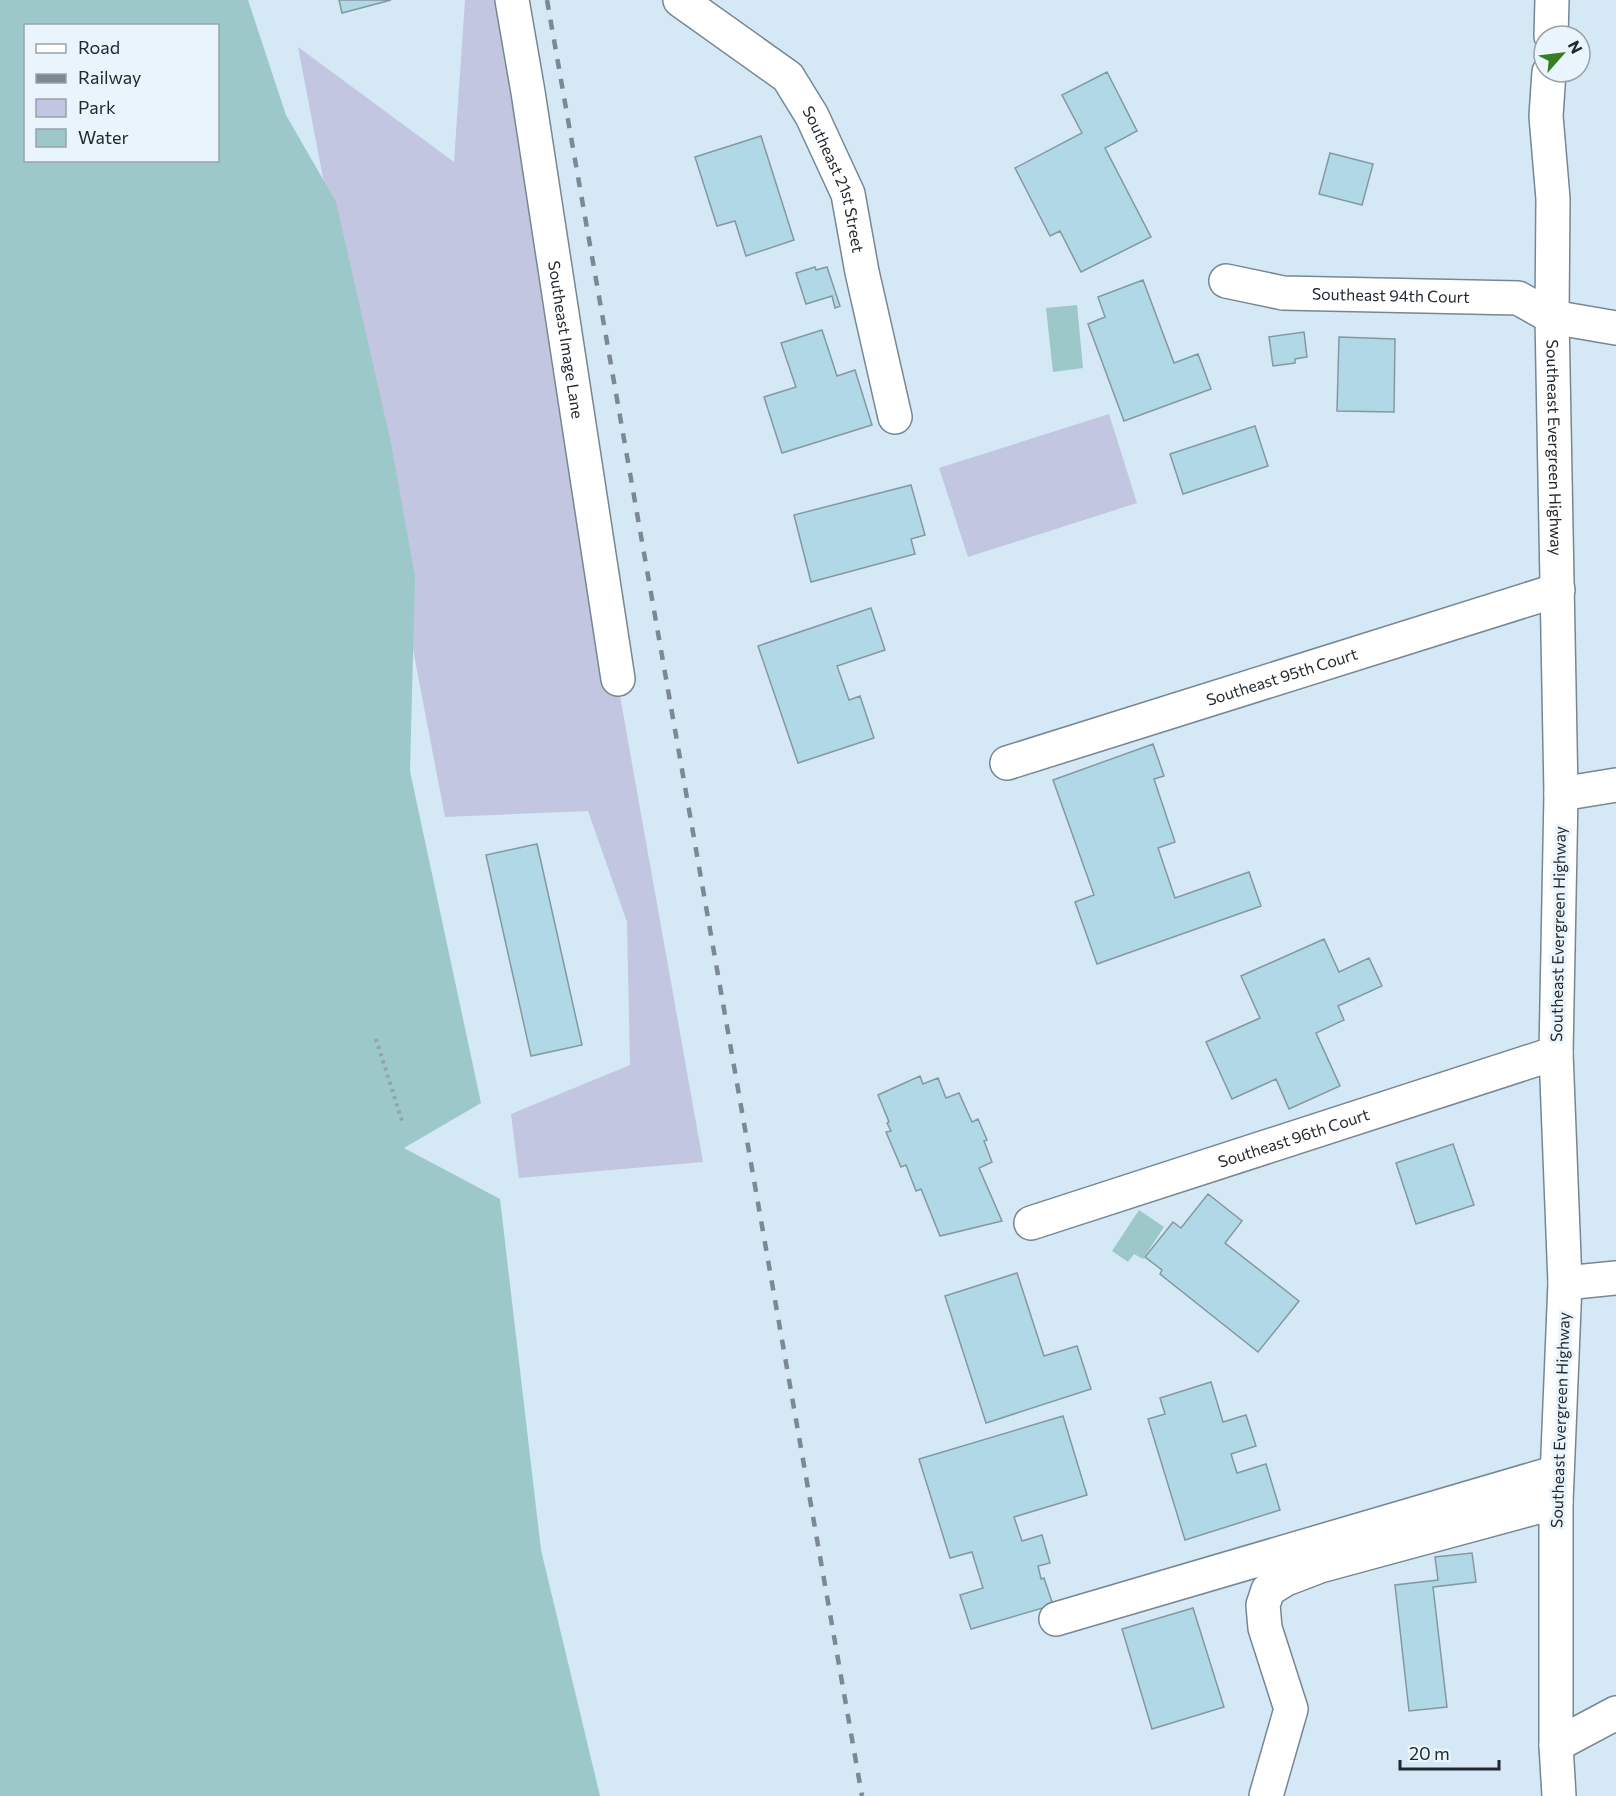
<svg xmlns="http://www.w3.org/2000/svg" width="1616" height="1796" font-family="Commissioner,sans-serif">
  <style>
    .green { fill: #c2c6e1 }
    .water { fill: #9dc8ca; fill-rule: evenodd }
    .building { fill: #b1d8e6; stroke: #8399a0; stroke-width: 1.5 }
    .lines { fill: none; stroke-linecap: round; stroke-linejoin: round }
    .minor-casing { stroke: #768793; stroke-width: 36 }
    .path { stroke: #93a2ac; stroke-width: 4; stroke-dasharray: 3 4.5; stroke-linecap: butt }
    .minor { stroke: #fff; stroke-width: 33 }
    .rail { stroke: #7c8992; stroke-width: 4.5; stroke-dasharray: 10 10; stroke-linecap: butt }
    .labels { text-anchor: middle; stroke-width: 6; stroke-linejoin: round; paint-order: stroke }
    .street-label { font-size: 16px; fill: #22292e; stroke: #e9f4fc }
  </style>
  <rect width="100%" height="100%" fill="#d5e8f5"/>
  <path class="green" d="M 465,0 L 496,0 L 703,1162 L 519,1178 L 511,1114 L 630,1065 L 627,922 L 588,811 L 445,817 L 298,47 L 454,162 Z
    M 1109,414 L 1137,503 L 968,557 L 939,468 Z"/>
  <path class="water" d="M 0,0 L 248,0 L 286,115 L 336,202 L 391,443 L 415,577 L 410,771 L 481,1103 L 404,1148 L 500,1199 L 541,1550 L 600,1796 L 0,1796 ZM 26,26 L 218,26 L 218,160 L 26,160 Z
    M 1077,305 L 1083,368 L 1053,372 L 1046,308 Z
    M 1139,1210 L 1164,1227 L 1143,1259 L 1134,1254 L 1128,1262 L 1112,1251 Z"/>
  <path class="building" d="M 339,0 L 391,0 L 342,13 Z
    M 1107,72 L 1137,131 L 1105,148 L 1151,237 L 1081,272 L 1060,231 L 1050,236 L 1015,168 L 1082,133 L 1062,95 Z
    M 761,136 L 794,240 L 746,256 L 735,221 L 717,226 L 695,157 Z
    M 1330,153 L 1373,164 L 1362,205 L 1319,194 Z
    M 815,267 L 816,270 L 827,267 L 840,306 L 835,308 L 832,296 L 806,304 L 796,273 Z
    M 1143,280 L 1174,363 L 1198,354 L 1211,389 L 1124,421 L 1088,324 L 1105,317 L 1098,297 Z
    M 822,330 L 837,376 L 855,370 L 872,425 L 782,453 L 764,397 L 796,387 L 781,343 Z
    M 1304,332 L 1307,357 L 1295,359 L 1295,363 L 1273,366 L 1269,337 Z
    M 1339,337 L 1395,339 L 1394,412 L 1337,411 Z
    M 1255,426 L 1268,466 L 1183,494 L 1170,454 Z
    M 911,485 L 925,535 L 911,539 L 915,554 L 811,582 L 794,515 Z
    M 871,608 L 885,650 L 837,666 L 849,700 L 860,696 L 874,738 L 798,763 L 758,646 Z
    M 1153,744 L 1164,776 L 1154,779 L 1175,842 L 1158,848 L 1175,898 L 1249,872 L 1261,906 L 1097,964 L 1075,902 L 1094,895 L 1053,780 Z
    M 537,844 L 582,1045 L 531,1056 L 486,855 Z
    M 1324,939 L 1339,972 L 1369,958 L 1382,986 L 1338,1006 L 1344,1020 L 1316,1033 L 1340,1086 L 1289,1109 L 1276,1079 L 1232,1099 L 1206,1042 L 1260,1018 L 1241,976 Z
    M 920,1076 L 923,1084 L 938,1078 L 946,1098 L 959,1093 L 972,1122 L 978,1119 L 987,1140 L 984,1141 L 992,1162 L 979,1168 L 1002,1221 L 940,1236 L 921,1189 L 916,1191 L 906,1165 L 901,1167 L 886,1132 L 891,1131 L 887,1123 L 889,1122 L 878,1095 Z
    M 1453,1144 L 1474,1205 L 1416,1224 L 1396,1163 Z
    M 1208,1194 L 1242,1221 L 1225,1243 L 1299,1301 L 1258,1352 L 1160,1274 L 1162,1270 L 1145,1257 L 1173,1222 L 1181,1228 Z
    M 1017,1273 L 1044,1356 L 1077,1346 L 1091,1389 L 986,1423 L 945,1296 Z
    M 1211,1382 L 1223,1422 L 1246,1415 L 1256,1446 L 1231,1454 L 1237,1473 L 1266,1464 L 1280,1510 L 1185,1540 L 1148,1419 L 1165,1414 L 1160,1398 Z
    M 1063,1416 L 1087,1495 L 1014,1517 L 1022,1541 L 1042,1535 L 1050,1563 L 1038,1566 L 1041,1579 L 1044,1578 L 1053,1605 L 971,1629 L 960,1595 L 983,1588 L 972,1552 L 950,1558 L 919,1459 Z
    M 1472,1553 L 1476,1582 L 1433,1587 L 1447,1707 L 1409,1711 L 1395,1585 L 1438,1580 L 1435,1557 Z
    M 1193,1608 L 1224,1707 L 1152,1729 L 1122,1629 Z"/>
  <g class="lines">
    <defs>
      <g id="minor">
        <path id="s1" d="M 512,0 L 528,92 L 618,679"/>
        <path id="s2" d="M 680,0 L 788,77 L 812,116 L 848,194 L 862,272 L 895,417"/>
        <path d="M 1551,36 L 1552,0"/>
        <path id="s3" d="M 1549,72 L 1546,116 L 1553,199 L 1552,317 L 1561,794 L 1556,1053 L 1565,1283 L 1556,1502 L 1556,1745 L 1559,1796"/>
        <path id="s4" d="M 1226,281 L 1283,293 L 1518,298 L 1552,317 L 1616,328"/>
        <path id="s5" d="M 1007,763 L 1558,590"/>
        <path d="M 1561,794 L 1616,785"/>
        <path id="s6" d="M 1031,1223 L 1556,1053"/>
        <path d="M 1565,1283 L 1616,1278"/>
        <path d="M 1056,1619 L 1557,1472"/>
        <path d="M 1556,1745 L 1616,1713"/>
        <path d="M 1266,1796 L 1291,1709 L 1265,1628 L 1263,1605 L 1268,1590 L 1286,1579 L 1320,1566 L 1556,1502"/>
      </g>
    </defs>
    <use href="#minor" class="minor-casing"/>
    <path class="path" d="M 376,1039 L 403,1124"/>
    <use href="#minor" class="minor"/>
    <path class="rail" d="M 547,0 L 862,1796"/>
  </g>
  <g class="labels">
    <g class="street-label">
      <text dy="6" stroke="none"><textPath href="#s2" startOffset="246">Southeast 21st Street</textPath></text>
      <text dy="6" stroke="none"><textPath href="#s4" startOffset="166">Southeast 94th Court</textPath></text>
      <text dy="6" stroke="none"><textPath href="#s1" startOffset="344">Southeast Image Lane</textPath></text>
      <text dy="6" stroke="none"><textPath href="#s3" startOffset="376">Southeast Evergreen Highway</textPath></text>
      <text dy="6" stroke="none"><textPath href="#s5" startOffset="288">Southeast 95th Court</textPath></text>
      <text transform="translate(1558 934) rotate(-89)" y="6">Southeast Evergreen Highway</text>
      <text dy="6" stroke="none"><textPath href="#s6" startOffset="276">Southeast 96th Court</textPath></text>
      <text transform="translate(1560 1420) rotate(-88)" y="6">Southeast Evergreen Highway</text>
    </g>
  </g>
  <rect x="24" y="24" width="195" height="138" fill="#e9f4fc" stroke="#99a3aa" stroke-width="1.5"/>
  <rect x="36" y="44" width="30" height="9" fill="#ffffff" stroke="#99a3aa" stroke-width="1.5"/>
  <text x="78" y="54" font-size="18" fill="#22292e">Road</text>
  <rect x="36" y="74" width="30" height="9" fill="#7c8992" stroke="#99a3aa" stroke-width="1.5"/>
  <text x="78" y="84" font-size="18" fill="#22292e">Railway</text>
  <rect x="36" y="99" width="30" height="18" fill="#c2c6e1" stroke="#99a3aa" stroke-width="1.5"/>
  <text x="78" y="114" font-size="18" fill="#22292e">Park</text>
  <rect x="36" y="129" width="30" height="18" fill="#9dc8ca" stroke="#99a3aa" stroke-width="1.5"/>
  <text x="78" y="144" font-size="18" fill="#22292e">Water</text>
  <g transform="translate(1562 54) rotate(62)"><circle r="28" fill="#e9f4fc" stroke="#99a3aa" stroke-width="1.5"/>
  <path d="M0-4.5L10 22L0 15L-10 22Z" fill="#377e22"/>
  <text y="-9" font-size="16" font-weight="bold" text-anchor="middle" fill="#22292e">N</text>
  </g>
  <path d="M1400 1760v9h99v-9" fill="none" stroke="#22292e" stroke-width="3"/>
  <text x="1409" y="1760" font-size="18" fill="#22292e" stroke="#e9f4fc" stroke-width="4.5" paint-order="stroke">20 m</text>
</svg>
